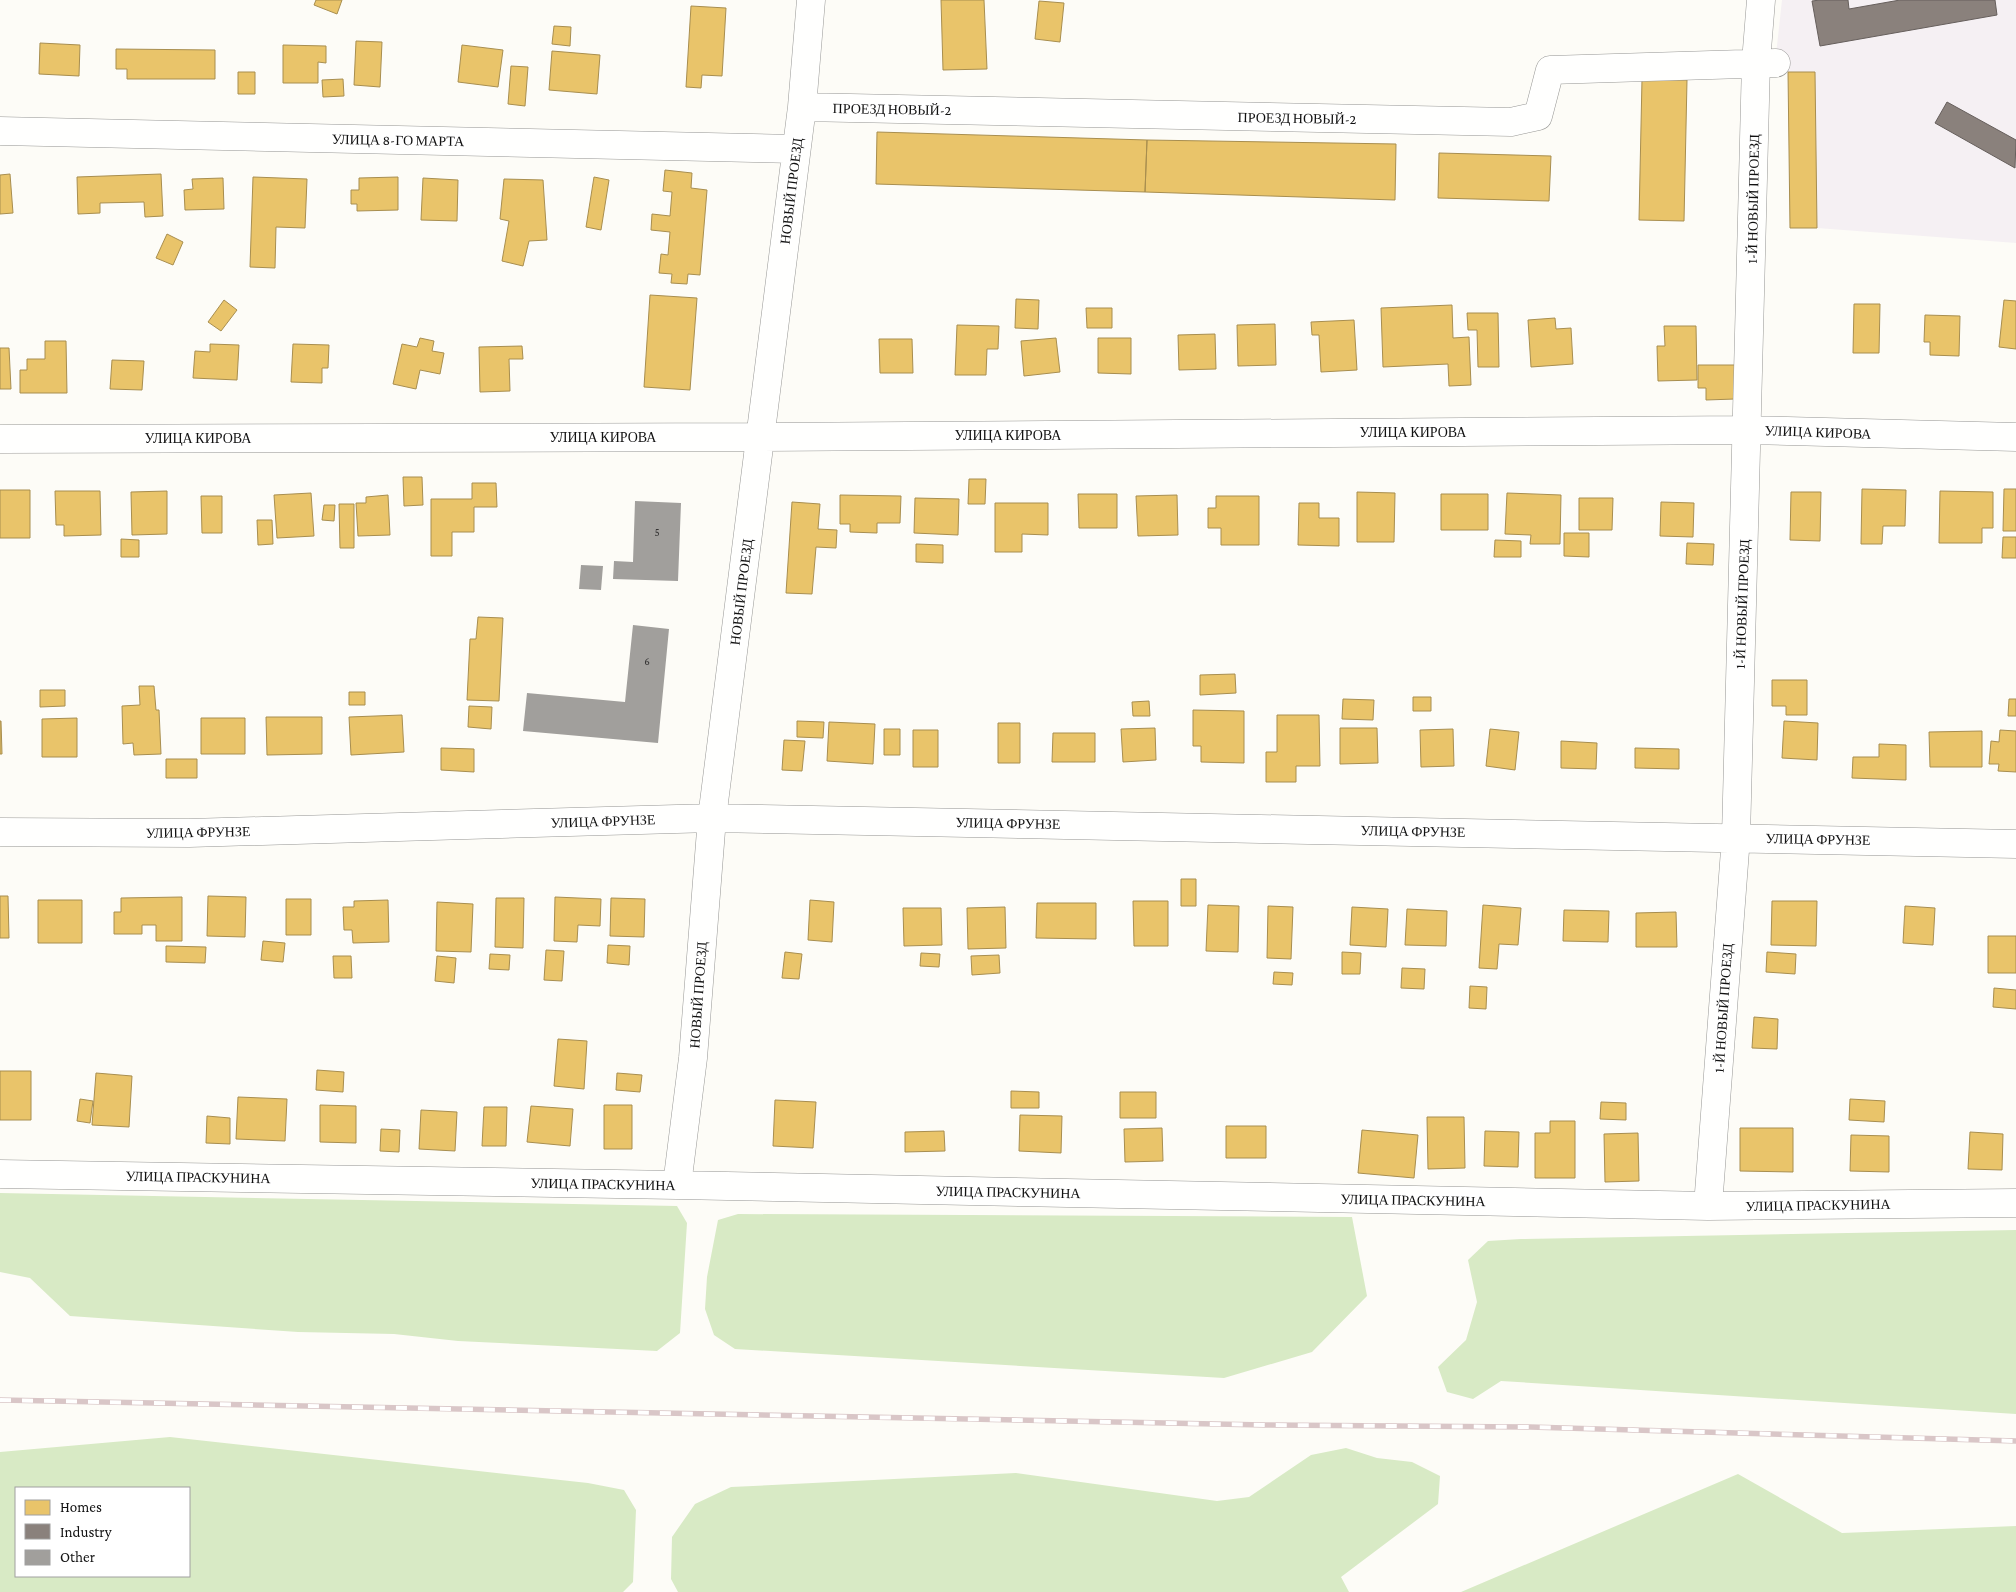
<svg xmlns="http://www.w3.org/2000/svg" width="2016" height="1592" font-family="'Crimson Pro',serif">
  <style>
    .industrial { fill: #f5f0f3 }
    .forest { fill: #d8eac5; fill-rule: evenodd }
    .homes { fill: #e9c46a; stroke: #a88e4f }
    .industry { fill: #8a817c; stroke: #665f5c }
    .building { fill: #a19f9c }
    .lines { fill: none; stroke-linecap: round; stroke-linejoin: round }
    .minor-casing { stroke: #979795; stroke-width: 29 }
    .minor { stroke: #fffffe; stroke-width: 28 }
    .rail-casing { stroke: #d9c6c7; stroke-width: 5.5 }
    .rail { stroke: #fff; stroke-width: 4; stroke-dasharray: 11; stroke-linecap: butt }
    .labels { text-anchor: middle; stroke-width: 5; stroke-linejoin: round; paint-order: stroke }
    .number-label { font-size: 11px; fill: #353434 }
    .street-label { font-size: 14px; fill: #111; stroke: #fff }
  </style>
  <rect width="100%" height="100%" fill="#fdfcf7"/>
  <path class="industrial" d="M 1782,0 L 2016,0 L 2016,243 L 1817,228 L 1790,228 L 1788,72 L 1774,73 Z"/>
  <path class="forest" d="M 0,1193 L 677,1206 L 687,1223 L 680,1333 L 657,1351 L 458,1341 L 394,1334 L 298,1332 L 70,1316 L 30,1278 L 0,1272 Z
    M 738,1214 L 1352,1217 L 1367,1296 L 1312,1352 L 1224,1378 L 735,1349 L 714,1335 L 705,1309 L 707,1277 L 718,1220 Z
    M 2016,1230 L 2016,1414 L 1501,1381 L 1473,1399 L 1447,1392 L 1438,1367 L 1466,1340 L 1477,1302 L 1468,1260 L 1488,1241 L 1521,1239 Z
    M 170,1437 L 588,1483 L 624,1490 L 636,1510 L 633,1582 L 623,1592 L 0,1592 L 0,1452 ZM 16,1488 L 189,1488 L 189,1576 L 16,1576 Z
    M 1346,1448 L 1377,1458 L 1412,1462 L 1440,1476 L 1438,1504 L 1341,1577 L 1349,1592 L 678,1592 L 671,1579 L 672,1537 L 695,1504 L 731,1487 L 1016,1473 L 1217,1501 L 1249,1497 L 1311,1455 Z
    M 1738,1474 L 1842,1533 L 2016,1526 L 2016,1592 L 1461,1592 Z"/>
  <path class="homes" d="M 316,0 L 342,0 L 337,14 L 314,5 Z
    M 941,0 L 984,0 L 987,69 L 943,70 Z
    M 1039,1 L 1064,3 L 1060,42 L 1035,39 Z
    M 691,6 L 726,8 L 722,76 L 702,75 L 701,88 L 686,87 Z
    M 554,26 L 571,27 L 570,46 L 552,44 Z
    M 356,41 L 382,42 L 380,87 L 354,85 Z
    M 40,43 L 80,45 L 79,76 L 39,74 Z
    M 283,45 L 326,46 L 326,63 L 318,62 L 318,83 L 283,83 Z
    M 462,45 L 503,50 L 498,87 L 458,82 Z
    M 116,49 L 215,50 L 215,79 L 127,79 L 127,69 L 116,69 Z
    M 552,51 L 600,55 L 597,94 L 549,90 Z
    M 511,66 L 528,67 L 525,106 L 508,104 Z
    M 238,72 L 255,72 L 255,94 L 238,94 Z
    M 1788,72 L 1815,72 L 1817,228 L 1790,228 Z
    M 343,79 L 344,96 L 323,97 L 322,80 Z
    M 1642,79 L 1687,80 L 1684,221 L 1639,220 Z
    M 877,132 L 1147,140 L 1145,192 L 876,184 Z
    M 1147,140 L 1396,144 L 1395,200 L 1145,192 Z
    M 1439,153 L 1551,156 L 1549,201 L 1438,198 Z
    M 665,170 L 692,173 L 691,188 L 707,190 L 700,275 L 688,274 L 687,284 L 671,283 L 672,274 L 659,273 L 661,254 L 668,255 L 670,232 L 651,230 L 652,214 L 670,216 L 672,192 L 663,191 Z
    M 10,174 L 13,213 L 0,214 L 0,175 Z
    M 161,174 L 163,216 L 145,217 L 144,202 L 100,203 L 100,213 L 78,214 L 77,177 Z
    M 253,177 L 307,179 L 305,228 L 276,227 L 275,268 L 250,267 Z
    M 398,177 L 398,210 L 357,211 L 357,204 L 351,204 L 351,190 L 359,190 L 359,178 Z
    M 594,177 L 609,180 L 601,230 L 586,227 Z
    M 223,178 L 224,209 L 185,210 L 184,190 L 193,189 L 192,179 Z
    M 423,178 L 458,180 L 457,221 L 421,220 Z
    M 504,179 L 543,180 L 547,240 L 529,241 L 523,266 L 502,261 L 509,221 L 500,219 Z
    M 167,234 L 183,242 L 173,265 L 156,258 Z
    M 650,295 L 697,298 L 690,390 L 644,387 Z
    M 1016,299 L 1039,300 L 1038,329 L 1015,328 Z
    M 224,300 L 237,310 L 221,331 L 208,322 Z
    M 2004,300 L 2016,301 L 2016,349 L 1999,347 Z
    M 1854,304 L 1880,304 L 1879,353 L 1853,353 Z
    M 1452,305 L 1453,338 L 1469,337 L 1471,385 L 1449,386 L 1448,364 L 1383,367 L 1381,308 Z
    M 1086,308 L 1112,308 L 1112,328 L 1087,328 Z
    M 1467,313 L 1498,313 L 1499,367 L 1478,367 L 1477,330 L 1468,330 Z
    M 1925,315 L 1960,316 L 1959,356 L 1930,355 L 1930,342 L 1924,342 Z
    M 1555,318 L 1556,329 L 1571,328 L 1573,364 L 1531,367 L 1528,320 Z
    M 1354,320 L 1357,370 L 1321,372 L 1319,335 L 1312,335 L 1311,322 Z
    M 1275,324 L 1276,365 L 1238,366 L 1237,325 Z
    M 957,325 L 999,326 L 998,349 L 987,349 L 986,375 L 955,375 Z
    M 1664,326 L 1696,326 L 1697,380 L 1658,381 L 1657,346 L 1665,346 Z
    M 1215,334 L 1216,369 L 1179,370 L 1178,335 Z
    M 420,338 L 434,341 L 432,351 L 444,353 L 440,374 L 420,370 L 416,389 L 393,384 L 402,344 L 417,347 Z
    M 1056,338 L 1060,372 L 1024,376 L 1021,341 Z
    M 1098,338 L 1131,338 L 1131,374 L 1098,373 Z
    M 879,339 L 912,339 L 913,373 L 880,373 Z
    M 45,341 L 66,341 L 67,393 L 20,393 L 20,370 L 27,370 L 27,359 L 45,359 Z
    M 210,344 L 239,345 L 237,380 L 193,378 L 195,351 L 210,352 Z
    M 293,344 L 329,345 L 328,368 L 322,368 L 322,383 L 291,382 Z
    M 522,346 L 523,359 L 509,359 L 510,391 L 480,392 L 479,347 Z
    M 0,348 L 9,348 L 11,389 L 0,389 Z
    M 112,360 L 144,361 L 142,390 L 110,389 Z
    M 1698,365 L 1735,365 L 1735,399 L 1706,400 L 1706,388 L 1698,388 Z
    M 403,477 L 422,477 L 423,505 L 404,506 Z
    M 969,479 L 986,479 L 985,504 L 968,504 Z
    M 472,483 L 496,483 L 497,507 L 474,507 L 474,532 L 452,532 L 452,556 L 431,556 L 431,499 L 472,499 Z
    M 1862,489 L 1906,490 L 1905,526 L 1883,526 L 1882,544 L 1861,544 Z
    M 2004,489 L 2016,489 L 2016,531 L 2003,531 Z
    M 0,490 L 30,490 L 30,538 L 0,538 Z
    M 55,491 L 100,491 L 101,535 L 64,536 L 64,525 L 56,525 Z
    M 167,491 L 167,534 L 132,535 L 131,492 Z
    M 1940,491 L 1993,492 L 1993,528 L 1982,528 L 1982,543 L 1939,543 Z
    M 1357,492 L 1395,493 L 1394,542 L 1357,542 Z
    M 1791,492 L 1821,492 L 1820,541 L 1790,540 Z
    M 311,493 L 314,536 L 277,538 L 274,495 Z
    M 1507,493 L 1561,495 L 1560,544 L 1530,544 L 1531,535 L 1505,534 Z
    M 1078,494 L 1117,494 L 1117,528 L 1079,528 Z
    M 1441,494 L 1488,494 L 1488,530 L 1441,530 Z
    M 388,495 L 390,535 L 358,536 L 356,503 L 366,503 L 366,497 Z
    M 840,495 L 901,496 L 900,523 L 877,523 L 877,533 L 850,532 L 850,524 L 840,524 Z
    M 1177,495 L 1178,535 L 1138,536 L 1136,496 Z
    M 201,496 L 222,496 L 222,533 L 202,533 Z
    M 1216,496 L 1259,496 L 1259,545 L 1221,545 L 1221,528 L 1208,528 L 1208,508 L 1216,508 Z
    M 915,498 L 959,499 L 958,535 L 914,533 Z
    M 1579,498 L 1613,498 L 1612,530 L 1579,530 Z
    M 792,502 L 820,504 L 818,529 L 837,530 L 836,548 L 816,547 L 812,594 L 786,593 Z
    M 1661,502 L 1694,503 L 1693,537 L 1660,536 Z
    M 995,503 L 1048,503 L 1048,535 L 1022,534 L 1022,552 L 995,552 Z
    M 1299,503 L 1319,503 L 1319,518 L 1339,518 L 1339,546 L 1298,545 Z
    M 339,504 L 354,504 L 354,548 L 340,548 Z
    M 324,505 L 335,505 L 334,521 L 322,520 Z
    M 257,520 L 272,520 L 273,544 L 258,545 Z
    M 1564,533 L 1589,533 L 1589,557 L 1564,556 Z
    M 2003,537 L 2016,537 L 2016,558 L 2002,558 Z
    M 121,539 L 139,540 L 139,557 L 121,557 Z
    M 1495,540 L 1521,541 L 1521,557 L 1494,557 Z
    M 1687,543 L 1714,544 L 1713,565 L 1686,564 Z
    M 916,544 L 943,545 L 943,563 L 916,562 Z
    M 478,617 L 503,618 L 499,701 L 467,700 L 470,639 L 476,639 Z
    M 1235,674 L 1236,693 L 1200,695 L 1200,675 Z
    M 1772,680 L 1807,680 L 1807,715 L 1786,715 L 1786,706 L 1772,706 Z
    M 139,686 L 154,686 L 156,710 L 159,710 L 161,754 L 134,755 L 133,743 L 123,744 L 122,706 L 140,705 Z
    M 40,690 L 65,690 L 65,706 L 40,707 Z
    M 349,692 L 365,692 L 365,705 L 349,705 Z
    M 1413,697 L 1431,697 L 1431,711 L 1413,711 Z
    M 1343,699 L 1374,700 L 1373,720 L 1342,719 Z
    M 2009,699 L 2016,699 L 2016,716 L 2008,716 Z
    M 1149,701 L 1150,716 L 1133,716 L 1132,702 Z
    M 469,706 L 492,707 L 491,729 L 468,727 Z
    M 1193,710 L 1244,711 L 1244,763 L 1201,762 L 1201,746 L 1193,746 Z
    M 402,715 L 404,752 L 351,755 L 349,717 Z
    M 1277,715 L 1319,715 L 1320,766 L 1296,766 L 1296,782 L 1266,782 L 1266,752 L 1277,752 Z
    M 266,717 L 322,717 L 322,754 L 267,755 Z
    M 77,718 L 77,757 L 42,757 L 42,719 Z
    M 201,718 L 245,718 L 245,754 L 201,754 Z
    M 0,721 L 1,721 L 2,754 L 0,754 Z
    M 797,721 L 824,722 L 823,738 L 797,737 Z
    M 1784,721 L 1818,723 L 1817,760 L 1782,758 Z
    M 829,722 L 875,724 L 873,764 L 827,761 Z
    M 998,723 L 1020,723 L 1020,763 L 998,763 Z
    M 1155,728 L 1156,760 L 1123,762 L 1121,729 Z
    M 1340,728 L 1377,728 L 1378,763 L 1340,764 Z
    M 884,729 L 900,729 L 900,755 L 884,755 Z
    M 1453,729 L 1454,766 L 1421,767 L 1420,730 Z
    M 1490,729 L 1519,732 L 1515,770 L 1486,766 Z
    M 913,730 L 938,730 L 938,767 L 913,767 Z
    M 2000,730 L 2016,731 L 2016,772 L 1998,771 L 1999,764 L 1989,764 L 1991,741 L 1999,742 Z
    M 1982,731 L 1982,767 L 1930,767 L 1929,732 Z
    M 1053,733 L 1095,733 L 1095,762 L 1052,762 Z
    M 784,740 L 805,741 L 802,771 L 782,770 Z
    M 1561,741 L 1597,743 L 1596,769 L 1561,768 Z
    M 1879,744 L 1906,745 L 1906,780 L 1852,778 L 1853,757 L 1879,757 Z
    M 441,748 L 474,749 L 474,772 L 441,770 Z
    M 1635,748 L 1679,749 L 1679,769 L 1635,768 Z
    M 166,759 L 197,759 L 197,778 L 166,778 Z
    M 1181,879 L 1196,879 L 1196,906 L 1181,906 Z
    M 0,896 L 8,896 L 9,938 L 0,938 Z
    M 208,896 L 246,897 L 245,937 L 207,936 Z
    M 182,897 L 182,941 L 156,941 L 156,925 L 142,925 L 142,934 L 114,934 L 114,912 L 121,912 L 121,898 Z
    M 555,897 L 601,899 L 600,926 L 578,925 L 577,942 L 554,941 Z
    M 496,898 L 524,898 L 523,948 L 495,947 Z
    M 611,898 L 645,899 L 644,937 L 610,936 Z
    M 286,899 L 311,899 L 311,935 L 286,935 Z
    M 38,900 L 82,900 L 82,943 L 38,943 Z
    M 388,900 L 389,942 L 353,943 L 352,930 L 344,930 L 343,907 L 354,907 L 354,901 Z
    M 810,900 L 834,902 L 832,942 L 808,940 Z
    M 1133,901 L 1168,901 L 1168,946 L 1134,946 Z
    M 1772,901 L 1817,901 L 1816,946 L 1771,945 Z
    M 437,902 L 473,904 L 471,952 L 436,951 Z
    M 1037,903 L 1096,903 L 1096,939 L 1036,938 Z
    M 1208,905 L 1239,906 L 1238,952 L 1206,951 Z
    M 1483,905 L 1521,908 L 1518,945 L 1499,944 L 1497,969 L 1479,968 Z
    M 1268,906 L 1293,907 L 1291,959 L 1267,958 Z
    M 1905,906 L 1935,908 L 1933,945 L 1903,943 Z
    M 1005,907 L 1006,948 L 968,949 L 967,908 Z
    M 1352,907 L 1388,909 L 1386,947 L 1350,945 Z
    M 903,908 L 941,908 L 942,945 L 904,946 Z
    M 1407,909 L 1447,911 L 1446,946 L 1405,945 Z
    M 1564,910 L 1609,911 L 1608,942 L 1563,941 Z
    M 1676,912 L 1677,947 L 1636,947 L 1636,913 Z
    M 1988,936 L 2016,936 L 2016,973 L 1988,973 Z
    M 263,941 L 285,943 L 283,962 L 261,960 Z
    M 608,945 L 630,946 L 629,965 L 607,963 Z
    M 166,946 L 206,947 L 205,963 L 166,962 Z
    M 546,950 L 564,951 L 562,981 L 544,980 Z
    M 785,952 L 802,954 L 799,979 L 782,978 Z
    M 1342,952 L 1361,953 L 1360,974 L 1342,974 Z
    M 1767,952 L 1796,954 L 1795,974 L 1766,972 Z
    M 921,953 L 940,954 L 939,967 L 920,966 Z
    M 490,954 L 510,955 L 509,970 L 489,969 Z
    M 999,955 L 1000,973 L 972,975 L 971,956 Z
    M 333,956 L 351,956 L 352,978 L 334,978 Z
    M 437,956 L 456,958 L 454,983 L 435,981 Z
    M 1402,968 L 1425,969 L 1424,989 L 1401,988 Z
    M 1274,972 L 1293,973 L 1292,985 L 1273,984 Z
    M 1470,986 L 1487,987 L 1486,1009 L 1469,1008 Z
    M 1994,988 L 2016,990 L 2016,1009 L 1993,1007 Z
    M 1754,1017 L 1778,1019 L 1777,1049 L 1752,1048 Z
    M 558,1039 L 587,1041 L 584,1089 L 554,1086 Z
    M 317,1070 L 344,1072 L 343,1092 L 316,1090 Z
    M 0,1071 L 31,1071 L 31,1120 L 0,1120 Z
    M 96,1073 L 132,1076 L 129,1127 L 92,1125 Z
    M 617,1073 L 642,1075 L 640,1092 L 616,1090 Z
    M 1011,1091 L 1039,1092 L 1039,1108 L 1011,1108 Z
    M 1120,1092 L 1156,1092 L 1156,1118 L 1120,1118 Z
    M 238,1097 L 287,1099 L 285,1141 L 236,1139 Z
    M 80,1099 L 93,1101 L 90,1123 L 77,1121 Z
    M 1850,1099 L 1885,1101 L 1884,1122 L 1849,1120 Z
    M 775,1100 L 816,1102 L 813,1148 L 773,1146 Z
    M 1601,1102 L 1626,1103 L 1626,1120 L 1600,1119 Z
    M 320,1105 L 356,1106 L 356,1143 L 320,1142 Z
    M 604,1105 L 632,1105 L 632,1149 L 604,1149 Z
    M 531,1106 L 573,1109 L 570,1146 L 527,1142 Z
    M 484,1107 L 507,1107 L 506,1146 L 482,1146 Z
    M 421,1110 L 457,1112 L 455,1151 L 419,1149 Z
    M 1020,1115 L 1062,1116 L 1061,1153 L 1019,1151 Z
    M 207,1116 L 230,1118 L 230,1144 L 206,1143 Z
    M 1427,1117 L 1464,1117 L 1465,1168 L 1428,1169 Z
    M 1550,1121 L 1575,1121 L 1575,1178 L 1535,1178 L 1535,1133 L 1550,1133 Z
    M 1226,1126 L 1266,1126 L 1266,1158 L 1226,1158 Z
    M 1162,1128 L 1163,1161 L 1125,1162 L 1124,1129 Z
    M 1740,1128 L 1793,1128 L 1793,1172 L 1740,1171 Z
    M 381,1129 L 400,1130 L 399,1152 L 380,1151 Z
    M 1362,1130 L 1418,1135 L 1414,1178 L 1358,1173 Z
    M 944,1131 L 945,1151 L 905,1152 L 905,1132 Z
    M 1485,1131 L 1519,1132 L 1518,1167 L 1484,1166 Z
    M 1970,1132 L 2003,1134 L 2002,1170 L 1968,1169 Z
    M 1638,1133 L 1639,1181 L 1605,1182 L 1604,1134 Z
    M 1851,1135 L 1889,1136 L 1889,1172 L 1850,1171 Z"/>
  <path class="industry" d="M 1820,0 L 1848,0 L 1849,9 L 1900,0 L 1995,0 L 1997,15 L 1820,46 L 1812,1 Z
    M 1947,102 L 2016,140 L 2015,168 L 1935,123 Z"/>
  <path class="building" d="M 635,501 L 681,503 L 678,581 L 613,579 L 614,561 L 633,562 Z
    M 581,565 L 603,566 L 601,590 L 579,589 Z
    M 633,625 L 669,629 L 658,743 L 523,731 L 527,693 L 625,702 Z"/>
  <g class="lines">
    <defs>
      <path id="minor" d="M 802,107 L 1511,122 L 1538,116 L 1550,70 L 1776,63
        M 0,131 L 796,149
        M 0,439 L 761,437 L 1747,430 L 2016,437
        M 0,832 L 189,833 L 712,818 L 2016,844
        M 0,1174 L 677,1185 L 1708,1206 L 2016,1203
        M 677,1185 L 693,1058 L 712,818 L 802,107 L 811,0
        M 1708,1206 L 1736,837 L 1756,62 L 1761,0"/>
    </defs>
    <use href="#minor" class="minor-casing"/>
    <use href="#minor" class="minor"/>
    <defs>
      <path id="rail" d="M 0,1400 L 1265,1425 L 1530,1427 L 2016,1441"/>
    </defs>
    <use href="#rail" class="rail-casing"/>
    <use href="#rail" class="rail"/>
  </g>
  <g class="labels">
    <g class="number-label">
      <text x="657" y="536">5</text>
      <text x="647" y="665">6</text>
    </g>
    <g class="street-label">
      <text transform="translate(892 109) rotate(1)" y="5">ПРОЕЗД НОВЫЙ-2</text>
      <text transform="translate(1297 118) rotate(1)" y="5">ПРОЕЗД НОВЫЙ-2</text>
      <text transform="translate(398 140) rotate(1)" y="5">УЛИЦА 8-ГО МАРТА</text>
      <text transform="translate(791 191) rotate(-83)" y="5">НОВЫЙ ПРОЕЗД</text>
      <text transform="translate(1753 199) rotate(-89)" y="5">1-Й НОВЫЙ ПРОЕЗД</text>
      <text x="1413" y="437">УЛИЦА КИРОВА</text>
      <text transform="translate(1818 432) rotate(2)" y="5">УЛИЦА КИРОВА</text>
      <text x="1008" y="440">УЛИЦА КИРОВА</text>
      <text x="603" y="442">УЛИЦА КИРОВА</text>
      <text x="198" y="443">УЛИЦА КИРОВА</text>
      <text transform="translate(741 592) rotate(-83)" y="5">НОВЫЙ ПРОЕЗД</text>
      <text transform="translate(1742 604) rotate(-88)" y="5">1-Й НОВЫЙ ПРОЕЗД</text>
      <text transform="translate(603 821) rotate(-2)" y="5">УЛИЦА ФРУНЗЕ</text>
      <text transform="translate(1008 823) rotate(1)" y="5">УЛИЦА ФРУНЗЕ</text>
      <text transform="translate(1413 831) rotate(1)" y="5">УЛИЦА ФРУНЗЕ</text>
      <text transform="translate(198 832) rotate(-1)" y="5">УЛИЦА ФРУНЗЕ</text>
      <text transform="translate(1818 839) rotate(1)" y="5">УЛИЦА ФРУНЗЕ</text>
      <text transform="translate(698 995) rotate(-86)" y="5">НОВЫЙ ПРОЕЗД</text>
      <text transform="translate(1723 1008) rotate(-86)" y="5">1-Й НОВЫЙ ПРОЕЗД</text>
      <text transform="translate(198 1177) rotate(1)" y="5">УЛИЦА ПРАСКУНИНА</text>
      <text transform="translate(603 1184) rotate(1)" y="5">УЛИЦА ПРАСКУНИНА</text>
      <text transform="translate(1008 1192) rotate(1)" y="5">УЛИЦА ПРАСКУНИНА</text>
      <text transform="translate(1413 1200) rotate(1)" y="5">УЛИЦА ПРАСКУНИНА</text>
      <text transform="translate(1818 1205) rotate(-1)" y="5">УЛИЦА ПРАСКУНИНА</text>
    </g>
  </g>
  <rect x="15" y="1487" width="175" height="90" fill="#ffffff" stroke="#a0a0a0"/>
  <rect x="25" y="1500" width="25" height="15" fill="#e9c46a" stroke="#a0a0a0"/>
  <text x="60" y="1512" font-size="15" fill="#111111">Homes</text>
  <rect x="25" y="1524" width="25" height="15" fill="#8a817c" stroke="#a0a0a0"/>
  <text x="60" y="1537" font-size="15" fill="#111111">Industry</text>
  <rect x="25" y="1550" width="25" height="15" fill="#a19f9c" stroke="#a0a0a0"/>
  <text x="60" y="1562" font-size="15" fill="#111111">Other</text>
</svg>
